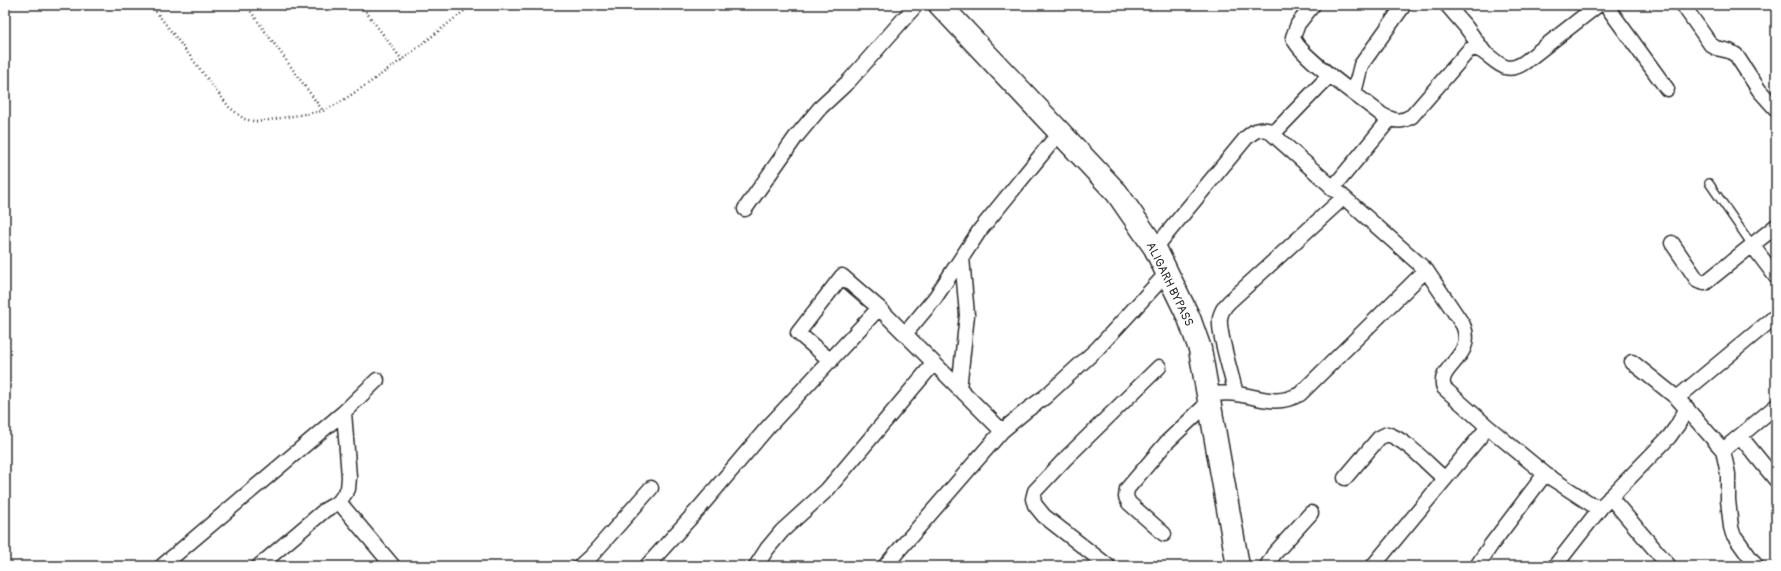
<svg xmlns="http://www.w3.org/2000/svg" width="1781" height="571" font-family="Pangolin,sans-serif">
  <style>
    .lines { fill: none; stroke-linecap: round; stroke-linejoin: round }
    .lane-casing { stroke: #2b2b2b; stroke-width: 10 }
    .street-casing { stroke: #2b2b2b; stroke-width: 17 }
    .highway-casing { stroke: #2b2b2b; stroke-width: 25 }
    .path { stroke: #2b2b2b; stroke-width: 2.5; stroke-dasharray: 1 3; stroke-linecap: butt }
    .lane { stroke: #fff; stroke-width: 7 }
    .street { stroke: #fff; stroke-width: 14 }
    .highway { stroke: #fff; stroke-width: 22 }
    .labels { text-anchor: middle; stroke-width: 3; stroke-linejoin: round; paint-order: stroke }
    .street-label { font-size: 12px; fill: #2b2b2b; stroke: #fff }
  </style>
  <rect width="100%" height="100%" fill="#fff"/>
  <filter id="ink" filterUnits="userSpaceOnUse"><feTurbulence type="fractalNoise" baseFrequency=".025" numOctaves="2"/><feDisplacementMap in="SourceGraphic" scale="8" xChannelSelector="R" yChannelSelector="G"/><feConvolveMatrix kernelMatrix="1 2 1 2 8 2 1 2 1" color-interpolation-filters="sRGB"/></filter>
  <g filter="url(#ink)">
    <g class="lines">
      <defs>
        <path id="lane" d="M 1709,183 L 1752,245"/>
        <path id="street" d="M 1313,5 L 1298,24 L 1293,37 C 1298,56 1364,100 1382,115 C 1393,121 1401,123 1412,116 L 1469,50 L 1476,48 C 1495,56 1502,78 1525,62 L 1598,5
          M 1447,5 L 1466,27 L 1484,52
          M 1606,5 L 1667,89
          M 1683,5 L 1711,45 L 1716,48 L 1729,51 L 1736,55 L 1759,90 L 1776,109
          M 1354,93 L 1361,65 L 1404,5
          M 1273,134 L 1330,75
          M 1332,189 L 1390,119
          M 745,209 L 795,138 L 820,108 L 849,81 L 916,5
          M 1672,243 L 1698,281 L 1705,283 L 1776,226
          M 1752,245 L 1776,277
          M 1155,248 L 1246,138 C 1254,131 1258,128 1268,130 L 1426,270 L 1463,325 C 1477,357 1435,367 1444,388 L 1488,427 L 1545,474 L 1594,506 L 1602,506 L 1669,437 L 1677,426 L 1687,408
          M 905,334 L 935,298 L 980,230 L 1060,132
          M 831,361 L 798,333 L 842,276 L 879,308 L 1002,431
          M 1632,362 L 1677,398 L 1723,450 L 1776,406
          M 959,389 L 967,315 L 962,257
          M 1236,394 C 1232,376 1218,333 1220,318 C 1221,311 1225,306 1229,302 L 1343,198
          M 1207,395 C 1216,394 1226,392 1236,394 C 1261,397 1275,407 1300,394 L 1426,270
          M 1677,398 L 1776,316
          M 1740,436 L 1776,480
          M 1723,450 L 1728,474 L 1728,500 L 1731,527 L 1733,534 L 1756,566
          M 1345,478 L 1379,438 L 1387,434 C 1407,440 1428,465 1445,479
          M 1610,497 L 1669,566
          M 339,502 L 393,566
          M 1164,534 L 1129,503 L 1126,497 L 1127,489 L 1167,442 L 1208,403
          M 162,566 L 344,412 L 377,380
          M 259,566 L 325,510 L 339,502 L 348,489 L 349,477 L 344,412
          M 580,566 L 591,556 L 651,488
          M 647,566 L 701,506 L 768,427 L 879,308
          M 756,566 L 767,549 L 782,531 L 827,490 L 934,363
          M 885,566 L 1002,431 L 1027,410 L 1045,397 L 1097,349 L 1167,273
          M 1108,566 L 1044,516 L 1035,505 L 1033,499 L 1035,491 L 1065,459 L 1159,367
          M 1267,566 L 1274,554 L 1311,513
          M 1373,566 L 1488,427
          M 1477,566 L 1491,545 L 1545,474
          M 1555,566 L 1602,506"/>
        <path id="highway" d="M 940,5 L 1117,193 L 1155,248 L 1189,318 L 1200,349 L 1238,566"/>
      </defs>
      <use href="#lane" class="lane-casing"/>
      <use href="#street" class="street-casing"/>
      <use href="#highway" class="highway-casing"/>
      <path class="path" d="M 151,5 L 229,107 L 244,119 L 257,122 L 323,111 L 339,103 L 369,83 L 407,56 L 464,11 L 466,5
        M 246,5 L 323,111
        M 361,5 L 402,60"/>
      <use href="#lane" class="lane"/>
      <use href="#street" class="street"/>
      <use href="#highway" class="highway"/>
    </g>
  </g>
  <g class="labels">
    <g class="street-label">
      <text transform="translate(1170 284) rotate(64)" y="4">ALIGARH BYPASS</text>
    </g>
  </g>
  <rect width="1781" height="571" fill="none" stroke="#fff" stroke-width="20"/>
  <rect x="10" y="10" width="1761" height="551" fill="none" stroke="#2b2b2b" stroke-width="1.5" filter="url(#ink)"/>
</svg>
